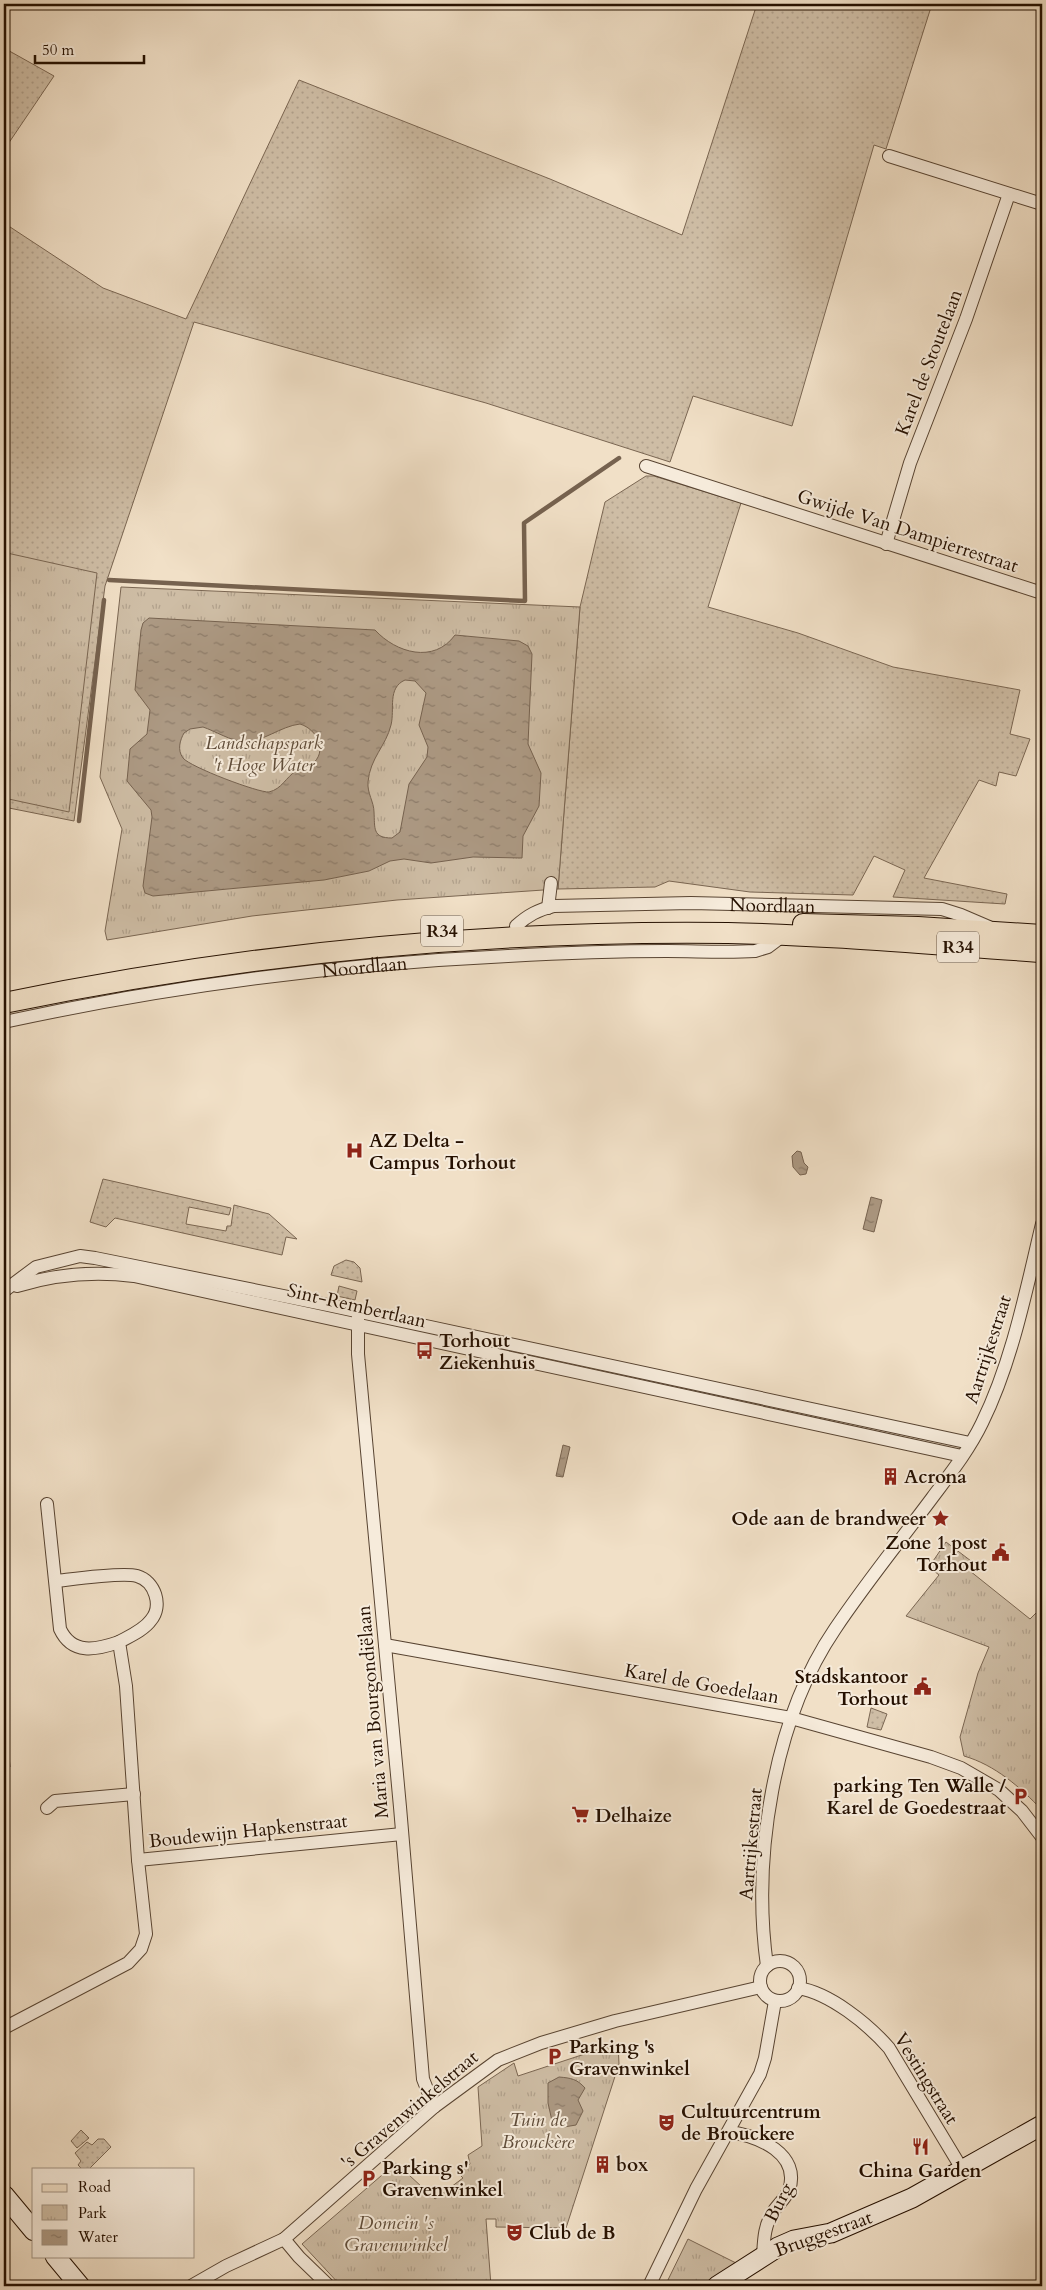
<svg xmlns="http://www.w3.org/2000/svg" width="1046" height="2290" font-family="Cardo,serif">
  <style>
    .grass { fill: url(#grass-dots); stroke: #7a6652 }
    .park { fill: url(#park-tufts); stroke: #7a6652 }
    .water { fill: url(#water-ripples); stroke: #76624f; fill-rule: evenodd }
    .lines { fill: none; stroke-linecap: round; stroke-linejoin: round }
    .stream { stroke: #76624f; stroke-width: 4.5 }
    .street-casing { stroke: #584432; stroke-width: 14 }
    .secondary-casing { stroke: #251000; stroke-width: 21 }
    .primary-casing { stroke: #251000; stroke-width: 22 }
    .street { stroke: #f6ebdb; stroke-width: 12 }
    .secondary { stroke: #f6ebdb; stroke-width: 19 }
    .primary { stroke: #f1e0c7; stroke-width: 20 }
    .labels { text-anchor: middle; stroke-width: 4; stroke-linejoin: round; paint-order: stroke }
    .shield { fill: #f6ebdb; stroke: #645242; stroke-width: 1 }
    .shield-label { font-size: 18px; font-weight: bold; fill: #251000 }
    .street-label { font-size: 19px; fill: #251000; stroke: #f6ebdb }
    .park-label { font-size: 19px; font-style: italic; fill: #604d3a; stroke: #f6ebdb }
    .poi-label { font-size: 19px; font-weight: bold; fill: #251000; stroke: #f6ebdb; text-anchor: start }
  </style>
  <defs>
    <pattern id="grass-dots" width="8" height="8" patternUnits="userSpaceOnUse" patternTransform="scale(1.25)"><rect width="8" height="8" fill="#cebda5"/><path d="M2 2h.1M6 6h.1" fill="none" stroke="#b1a18c" stroke-width="1.8" stroke-linecap="round"/></pattern>
    <pattern id="park-tufts" width="24" height="20" patternUnits="userSpaceOnUse" patternTransform="scale(1.25)"><rect width="24" height="20" fill="#cebda5"/><path d="M3 7l-1-3M5 7V3M7 7l1-3M15 17l-1-3M17 17v-4M19 17l1-3" fill="none" stroke="#b1a18c"/></pattern>
    <pattern id="water-ripples" width="26" height="14" patternUnits="userSpaceOnUse" patternTransform="scale(1.25)"><rect width="26" height="14" fill="#ac9983"/><path d="M2 4q2-2 4 0t4 0M15 11q2-2 4 0t4 0" fill="none" stroke="#8c7b69"/></pattern>
  </defs>
  <rect width="100%" height="100%" fill="#f1e0c7"/>
  <filter id="stains"><feTurbulence type="fractalNoise" baseFrequency=".004" numOctaves="4"/><feColorMatrix values="0 0 0 0 .2 0 0 0 0 .09 0 0 0 0 .02 0 0 0 .5 -.17"/></filter>
  <radialGradient id="worn" r=".72"><stop offset=".6" stop-color="#630" stop-opacity="0"/><stop offset="1" stop-color="#630" stop-opacity=".3"/></radialGradient>
  <path class="grass" d="M 757,4 L 932,4 L 886,149 L 874,145 L 792,426 L 693,396 L 670,462 L 486,403 L 194,322 L 105,586 L 74,821 L 4,807 L 4,223 L 103,288 L 186,319 L 299,80 L 550,179 L 682,235 Z
    M 4,48 L 54,76 L 4,150 Z
    M 646,476 L 654,476 L 741,503 L 708,607 L 798,633 L 893,667 L 1020,690 L 1010,734 L 1030,739 L 1016,776 L 999,772 L 996,786 L 979,780 L 924,878 L 1007,894 L 1005,904 L 893,897 L 905,870 L 874,856 L 853,895 L 750,892 L 669,881 L 655,887 L 558,889 L 580,607 L 605,502 Z
    M 103,1179 L 231,1208 L 229,1215 L 189,1207 L 186,1224 L 226,1231 L 227,1226 L 231,1226 L 234,1205 L 269,1214 L 297,1239 L 286,1237 L 282,1255 L 115,1218 L 106,1227 L 90,1222 Z
    M 346,1260 L 354,1262 L 360,1268 L 362,1282 L 331,1275 L 334,1266 Z
    M 339,1286 L 357,1291 L 355,1300 L 337,1296 Z
    M 871,1708 L 887,1714 L 881,1730 L 867,1727 Z
    M 81,2130 L 89,2138 L 77,2148 L 71,2141 Z
    M 98,2139 L 104,2139 L 111,2147 L 89,2169 L 82,2169 L 78,2165 L 81,2161 L 75,2153 L 87,2142 L 92,2145 Z"/>
  <path class="park" d="M 7,553 L 97,573 L 69,812 L 4,798 L 4,565 Z
    M 121,587 L 580,607 L 558,889 L 397,900 L 252,916 L 107,940 L 105,931 L 122,829 L 100,777 Z
    M 946,1542 L 975,1564 L 970,1571 L 1030,1619 L 1038,1611 L 1042,1614 L 1042,1810 C 1020,1787 995,1765 964,1756 L 960,1737 L 978,1673 L 989,1647 L 906,1616 L 939,1575 L 929,1567 Z
    M 618,2043 L 619,2064 L 566,2228 L 496,2227 L 496,2219 L 486,2219 L 491,2286 L 341,2286 L 302,2244 L 396,2163 L 435,2199 L 463,2178 L 459,2174 L 470,2164 L 468,2155 L 482,2146 L 478,2087 L 514,2063 L 518,2076 Z
    M 688,2239 L 736,2263 L 703,2286 L 665,2286 Z"/>
  <path class="water" d="M 149,618 L 375,630 C 396,653 434,664 455,635 L 519,641 L 528,646 L 532,654 L 528,744 L 541,773 L 539,806 L 523,836 L 522,858 L 473,857 L 431,863 L 404,859 L 390,861 L 369,871 L 324,880 L 153,896 L 145,893 L 143,886 L 152,817 L 151,810 L 127,781 L 130,749 L 147,734 L 150,710 L 135,690 L 141,630 L 143,623 ZM 405,680 L 415,681 L 426,693 L 419,725 L 428,747 L 427,757 L 409,784 L 400,832 L 392,838 C 372,838 375,828 374,812 C 374,802 367,793 368,782 C 370,758 386,746 391,725 C 395,709 387,688 405,680 ZM 300,724 C 317,729 329,752 311,765 C 307,768 301,768 296,771 C 286,777 282,789 269,792 C 259,793 190,767 183,758 C 177,750 180,740 184,733 L 190,729 L 203,727 C 215,731 231,741 244,742 C 261,743 281,726 300,724 Z
    M 797,1151 L 801,1152 L 804,1163 L 808,1167 L 806,1174 L 800,1175 L 793,1167 L 792,1156 Z
    M 871,1197 L 882,1200 L 874,1232 L 863,1229 Z
    M 563,1445 L 570,1447 L 563,1477 L 556,1476 Z
    M 4,1744 L 8,1744 L 10,1767 L 4,1767 Z
    M 559,2077 C 571,2078 577,2079 585,2088 L 578,2100 L 583,2111 L 576,2125 L 564,2127 L 552,2121 L 548,2103 L 548,2083 Z"/>
  <g class="lines">
    <path class="stream" d="M 109,580 L 525,601 L 524,523 L 619,458
      M 79,821 L 104,600"/>
    <defs>
      <g id="street">
        <path d="M 889,156 L 1042,204"/>
        <path d="M 646,466 L 1042,593"/>
        <path d="M 886,544 L 910,463 L 966,319 L 1009,194"/>
        <path d="M 548,908 L 551,883"/>
        <path id="s1" d="M 516,926 C 528,915 538,910 554,906 L 691,903 L 942,909 L 961,915 L 989,927"/>
        <path id="s2" d="M 4,1022 C 169,986 339,964 508,956 C 561,953 614,951 667,951 C 697,951 726,953 755,951 L 768,947 L 784,935"/>
        <path d="M 17,1286 C 56,1274 94,1271 134,1276 L 962,1456"/>
        <path d="M 4,1291 L 36,1267 L 80,1256 L 95,1258 L 328,1305 L 970,1443"/>
        <path d="M 358,1317 L 358,1354 L 400,1807 L 423,2079 L 434,2107"/>
        <path d="M 47,1504 L 60,1629 C 72,1655 96,1650 119,1642"/>
        <path d="M 385,1645 L 791,1718 L 931,1757 L 961,1768 L 999,1790 L 1022,1811 L 1042,1837"/>
        <path d="M 47,1808 L 55,1801 L 134,1794"/>
        <path d="M 138,1860 L 402,1834"/>
        <circle cx="780" cy="1981" r="20"/>
        <path d="M 767,1966 C 752,1858 773,1720 835,1629 C 865,1584 900,1541 932,1498 C 950,1474 969,1450 982,1423 C 1012,1362 1026,1291 1042,1224"/>
        <path d="M 798,1988 C 830,1993 868,2024 889,2048 L 962,2169"/>
        <path d="M 4,2028 L 128,1963 L 141,1949 L 146,1934 L 138,1860 L 126,1686 L 119,1642 C 130,1636 144,1630 151,1620 C 163,1606 155,1581 137,1576 C 122,1572 74,1579 56,1581"/>
        <path d="M 729,2132 C 759,2136 801,2154 789,2190 C 786,2198 778,2204 773,2212 C 764,2226 764,2240 763,2256"/>
        <path d="M 284,2239 L 299,2257 L 329,2286"/>
        <path d="M 191,2286 L 226,2266 L 284,2239 L 434,2107 L 498,2060 L 541,2043 L 615,2021 L 761,1987"/>
        <path d="M 649,2286 L 696,2189 L 760,2074 L 765,2058 L 775,2001"/>
      </g>
      <path id="secondary" d="M 4,2195 L 34,2231
        M 55,2256 L 80,2286
        M 717,2286 L 778,2247 L 794,2240 L 831,2233 L 912,2198 L 1042,2125"/>
      <path id="primary" d="M 803,924 L 918,927 L 1042,935
        M 4,1003 C 242,954 485,930 728,933 C 833,935 938,945 1042,952"/>
    </defs>
    <use href="#street" class="street-casing"/>
    <use href="#secondary" class="secondary-casing"/>
    <use href="#primary" class="primary-casing"/>
    <use href="#street" class="street"/>
    <use href="#secondary" class="secondary"/>
    <use href="#primary" class="primary"/>
  </g>
  <defs>
    <symbol id="hospital-bare" viewBox="-9 -9 18 18"><path d="M-5-5h3v3.5h4V-5h3V5h-3V1.5h-4V5h-3Z" fill="#8f2418" stroke="#f6ebdb" stroke-width="2.5" paint-order="stroke"/></symbol>
    <symbol id="bus-bare" viewBox="-9 -9 18 18"><path d="M-5-6H5V4H4V6H2V4H-2V6H-4V4H-5ZM-3.5-4V0h7V-4ZM-3.5 1.2v1.5H-2V1.2ZM2 1.2v1.5H3.5V1.2Z" fill="#8f2418" stroke="#f6ebdb" stroke-width="2.5" paint-order="stroke"/></symbol>
    <symbol id="building-bare" viewBox="-9 -9 18 18"><path d="M-4-6H4V6H1V3H-1V6H-4ZM-2.5-4.3h1.7v1.8h-1.7ZM.8-4.3h1.7v1.8H.8ZM-2.5-1h1.7V.8h-1.7ZM.8-1h1.7V.8H.8Z" fill="#8f2418" stroke="#f6ebdb" stroke-width="2.5" paint-order="stroke"/></symbol>
    <symbol id="sight-bare" viewBox="-9 -9 18 18"><path d="M0-6L1.8-2.2L6-1.7L2.9 1.2L3.7 5.4L0 3.3L-3.7 5.4L-2.9 1.2L-6-1.7L-1.8-2.2Z" fill="#8f2418" stroke="#f6ebdb" stroke-width="2.5" paint-order="stroke"/></symbol>
    <symbol id="civic-bare" viewBox="-9 -9 18 18"><path d="M-.6-6.5H3V-4.5H.6V-3L4-1V1h2V6H-6V1h2V-1L-.6-3ZM-1.2 2.5V6h2.4V2.5Z" fill="#8f2418" stroke="#f6ebdb" stroke-width="2.5" paint-order="stroke"/></symbol>
    <symbol id="parking-bare" viewBox="-9 -9 18 18"><path d="M-3.5-5.5H1a3.5 3.5 0 0 1 0 7H-1V5.5H-3.5ZM-1-3.4V-.6H.8a1.4 1.4 0 0 0 0-2.8Z" fill="#8f2418" stroke="#f6ebdb" stroke-width="2.5" paint-order="stroke"/></symbol>
    <symbol id="supermarket-bare" viewBox="-9 -9 18 18"><path d="M-6-5.5h2.5l.6 2H6L4.5 2H-2.5L-4.4-4H-6ZM-1.5 3.2a1.3 1.3 0 1 0 .1 0ZM3 3.2a1.3 1.3 0 1 0 .1 0Z" fill="#8f2418" stroke="#f6ebdb" stroke-width="2.5" paint-order="stroke"/></symbol>
    <symbol id="theatre-bare" viewBox="-9 -9 18 18"><path d="M-5-5.5Q0-4 5-5.5V0Q5 5 0 6Q-5 5-5 0ZM-3.3-2.5H-1v1.5H-3.3ZM1-2.5H3.3v1.5H1ZM-2.8 1Q0 5.5 2.8 1Z" fill="#8f2418" stroke="#f6ebdb" stroke-width="2.5" paint-order="stroke"/></symbol>
    <symbol id="restaurant-bare" viewBox="-9 -9 18 18"><path d="M-5-6h1v4h1v-4h1v4h1v-4h1v5L-1.5 .5V6h-2V.5L-5-1ZM5-6V6H3V1.5H1.5Q1.5-4 5-6Z" fill="#8f2418" stroke="#f6ebdb" stroke-width="2.5" paint-order="stroke"/></symbol>
  </defs>
  <g fill-rule="evenodd">
    <use href="#hospital-bare" x="342" y="1138" width="25" height="25"/>
    <use href="#bus-bare" x="412" y="1338" width="25" height="25"/>
    <use href="#building-bare" x="878" y="1464" width="25" height="25"/>
    <use href="#sight-bare" x="928" y="1506" width="25" height="25"/>
    <use href="#civic-bare" x="988" y="1540" width="25" height="25"/>
    <use href="#civic-bare" x="910" y="1674" width="25" height="25"/>
    <use href="#parking-bare" x="1008" y="1784" width="25" height="25"/>
    <use href="#supermarket-bare" x="568" y="1802" width="25" height="25"/>
    <use href="#parking-bare" x="542" y="2044" width="25" height="25"/>
    <use href="#theatre-bare" x="654" y="2110" width="25" height="25"/>
    <use href="#restaurant-bare" x="908" y="2134" width="25" height="25"/>
    <use href="#building-bare" x="590" y="2152" width="25" height="25"/>
    <use href="#parking-bare" x="356" y="2166" width="25" height="25"/>
    <use href="#theatre-bare" x="502" y="2220" width="25" height="25"/>
  </g>
  <g class="labels">
    <g class="shield">
      <rect x="421" y="915.5" width="42" height="31" rx="4"/>
      <rect x="937" y="931.5" width="42" height="31" rx="4"/>
    </g>
    <g class="shield-label">
      <text x="442" y="937">R34</text>
      <text x="958" y="953">R34</text>
    </g>
    <g class="street-label">
      <text transform="translate(928 362) rotate(-69)" y="7">Karel de Stoutelaan</text>
      <text transform="translate(908 530) rotate(18)" y="7">Gwijde Van Dampierrestraat</text>
      <text dy="7" stroke="none"><textPath href="#s1" startOffset="262">Noordlaan</textPath></text>
      <text dy="7" stroke="none"><textPath href="#s2" startOffset="365">Noordlaan</textPath></text>
      <text transform="translate(357 1305) rotate(13)" y="7">Sint-Rembertlaan</text>
      <text transform="translate(987 1349) rotate(-72)" y="7">Aartrijkestraat</text>
      <text transform="translate(702 1683) rotate(10)" y="7">Karel de Goedelaan</text>
      <text transform="translate(372 1712) rotate(-95)" y="7">Maria van Bourgondiëlaan</text>
      <text transform="translate(248 1830) rotate(-6)" y="7">Boudewijn Hapkenstraat</text>
      <text transform="translate(750 1844) rotate(-85)" y="7">Aartrijkestraat</text>
      <text transform="translate(927 2078) rotate(58)" y="7">Vestingstraat</text>
      <text transform="translate(409 2109) rotate(-40)" y="7">'s Gravenwinkelstraat</text>
      <text transform="translate(778 2202) rotate(-63)" y="7">Burg</text>
      <text transform="translate(823 2233) rotate(-20)" y="7">Bruggestraat</text>
    </g>
    <g class="park-label">
      <text x="264" y="749">Landschapspark<tspan x="264" dy="22">'t Hoge Water</tspan></text>
      <text x="538" y="2126">Tuin de<tspan x="538" dy="22">Brouckère</tspan></text>
      <text x="396" y="2229">Domein 's<tspan x="396" dy="22">Gravenwinkel</tspan></text>
    </g>
    <g class="poi-label">
      <text x="369" y="1147">AZ Delta -<tspan x="369" dy="22">Campus Torhout</tspan></text>
      <text x="439" y="1347">Torhout<tspan x="439" dy="22">Ziekenhuis</tspan></text>
      <text x="904" y="1483">Acrona</text>
      <text x="926" y="1525" text-anchor="end">Ode aan de brandweer</text>
      <text x="987" y="1549" text-anchor="end">Zone 1 post<tspan x="987" dy="22">Torhout</tspan></text>
      <text x="908" y="1683" text-anchor="end">Stadskantoor<tspan x="908" dy="22">Torhout</tspan></text>
      <text x="1006" y="1792" text-anchor="end">parking Ten Walle /<tspan x="1006" dy="22">Karel de Goedestraat</tspan></text>
      <text x="595" y="1822">Delhaize</text>
      <text x="569" y="2053">Parking 's<tspan x="569" dy="22">Gravenwinkel</tspan></text>
      <text x="681" y="2118">Cultuurcentrum<tspan x="681" dy="22">de Brouckere</tspan></text>
      <text x="616" y="2171">box</text>
      <text x="382" y="2174">Parking s'<tspan x="382" dy="22">Gravenwinkel</tspan></text>
      <text x="920" y="2177" text-anchor="middle">China Garden</text>
      <text x="529" y="2239">Club de B</text>
    </g>
  </g>
  <rect width="1046" height="2290" fill="none" stroke="#f1e0c7" stroke-width="20"/>
  <rect x="5" y="5" width="1036" height="2280" fill="none" stroke="#251000" stroke-width="2.5"/>
  <rect x="10" y="10" width="1026" height="2270" fill="none" stroke="#251000"/>
  <rect x="32" y="2168" width="162" height="90" fill="#f6ebdb" stroke="#a29383"/>
  <rect x="42" y="2184" width="25" height="8" fill="#f1e0c7" stroke="#a29383"/>
  <text x="78" y="2192" font-size="15" fill="#251000">Road</text>
  <rect x="42" y="2205" width="25" height="15" fill="url(#park-tufts)" stroke="#a29383"/>
  <text x="78" y="2218" font-size="15" fill="#251000">Park</text>
  <rect x="42" y="2230" width="25" height="15" fill="url(#water-ripples)" stroke="#a29383"/>
  <text x="78" y="2242" font-size="15" fill="#251000">Water</text>
  <path d="M35 55v8h109v-8" fill="none" stroke="#251000" stroke-width="2.5"/>
  <text x="42" y="55" font-size="15" fill="#251000" stroke="#f6ebdb" stroke-width="4" paint-order="stroke">50 m</text>
  <rect width="100%" height="100%" filter="url(#stains)"/>
  <rect width="100%" height="100%" fill="url(#worn)"/>
</svg>
